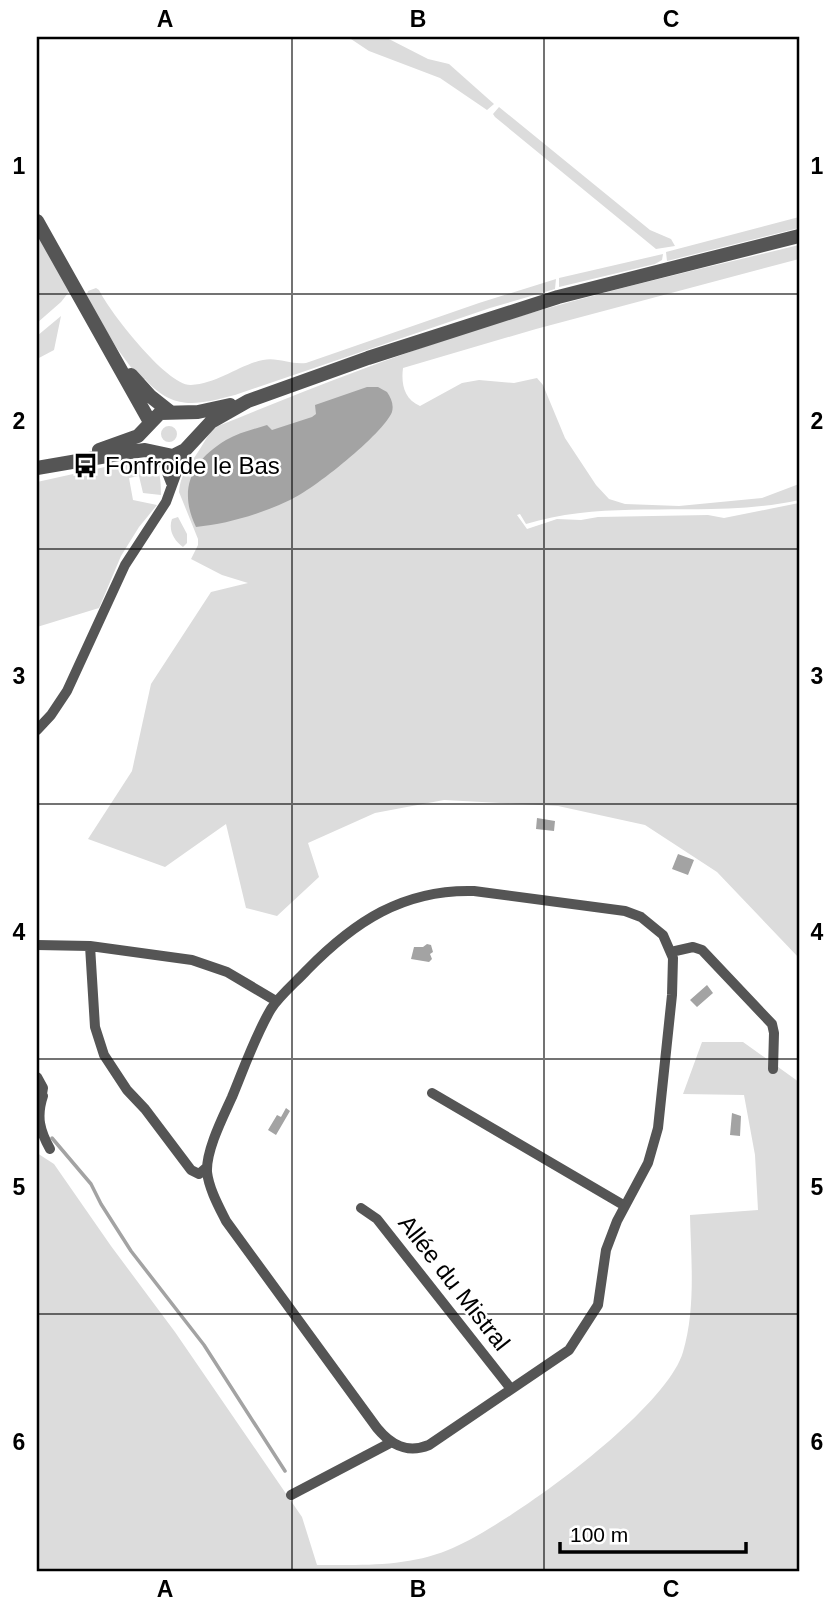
<svg xmlns="http://www.w3.org/2000/svg" width="836" height="1608" font-family="Arial,sans-serif">
  <style>
    .green { fill: #dcdcdc }
    .water { fill: #a3a3a3 }
    .lines { fill: none; stroke-linecap: round; stroke-linejoin: round }
    .stream { stroke: #a3a3a3; stroke-width: 3.5 }
    .minor { stroke: #555; stroke-width: 10 }
    .tertiary { stroke: #555; stroke-width: 14 }
    .grid { fill: none; stroke: #000; stroke-width: 2; stroke-opacity: 0.55 }
    .labels { text-anchor: middle; stroke-width: 5; stroke-linejoin: round; paint-order: stroke }
    .poi-label { font-size: 24px; fill: #000; stroke: #fff; text-anchor: start }
    .street-label { font-size: 24px; fill: #000; stroke: #fff }
    .neatline { fill: none; stroke: #000; stroke-width: 2.5 }
    .grid-label { font-size: 23px; text-anchor: middle; font-weight: bold; fill: #000 }
  </style>
  <rect width="100%" height="100%" fill="#fff"/>
  <path class="green" d="M 348,37 L 385,37 L 428,59 L 449,64 L 494,104 L 487,110 L 440,78 L 369,51 Z
    M 499,107 L 650,230 L 671,239 L 675,246 L 656,249 L 495,117 L 493,114 Z
    M 799,217 L 799,228 L 667,261 L 666,252 Z
    M 37,227 L 72,288 L 61,302 L 37,323 Z
    M 799,245 L 799,259 L 536,329 L 403,368 C 401,384 404,399 420,406 L 462,383 L 479,380 L 514,383 L 537,378 L 543,385 L 565,438 L 596,485 L 609,499 L 625,504 L 679,506 L 762,498 L 799,484 L 799,500 C 710,520 614,497 526,524 L 520,514 L 517,515 L 527,529 L 557,519 L 581,520 L 598,517 L 708,515 L 724,518 L 799,503 L 799,958 L 717,872 L 645,825 L 558,806 L 444,800 L 375,813 L 308,843 L 319,877 L 277,916 L 246,908 L 226,824 L 165,867 L 88,839 L 132,771 L 151,684 L 211,592 L 248,583 L 222,575 L 191,559 L 198,545 L 198,539 L 179,492 C 180,474 189,466 198,452 C 205,442 207,434 218,426 C 297,394 375,363 456,336 C 568,299 684,273 799,245 Z
    M 663,254 L 662,260 L 655,264 L 559,287 L 559,278 Z
    M 556,279 L 555,289 L 490,308 L 235,395 C 197,405 173,411 145,379 L 141,381 L 116,347 L 86,297 L 88,291 L 96,288 L 99,290 C 109,311 167,386 191,385 C 217,384 239,365 263,360 C 278,357 291,365 306,363 L 479,303 Z
    M 61,316 L 54,350 L 37,359 L 37,336 Z
    M161 434a8 8 0 1 1 16 0a8 8 0 1 1-16 0Z
    M 141,459 C 161,460 161,480 161,495 L 143,493 L 139,476 L 129,478 L 133,500 L 157,505 L 139,527 L 121,556 L 99,608 L 37,627 L 37,482 Z
    M 178,517 L 187,534 L 187,543 L 183,547 C 174,541 168,530 172,519 Z
    M 702,1042 L 743,1042 L 799,1082 L 799,1571 L 37,1571 L 37,1153 L 54,1164 L 111,1246 L 175,1332 L 302,1517 L 317,1565 C 360,1565 407,1567 448,1550 C 506,1527 666,1411 683,1352 C 696,1308 691,1259 690,1215 L 758,1210 L 755,1155 L 744,1095 L 683,1094 Z"/>
  <path class="water" d="M 367,387 L 378,387 L 387,392 C 391,398 394,404 392,412 C 383,434 313,490 290,500 C 261,514 227,524 196,527 C 178,490 191,461 226,440 C 238,433 254,429 267,425 L 272,430 L 312,417 L 316,414 L 315,405 Z
    M 537,818 L 555,821 L 554,831 L 536,829 Z
    M 678,854 L 694,860 L 688,875 L 672,869 Z
    M 427,944 L 431,945 L 433,952 L 430,954 L 432,959 L 429,962 L 411,959 L 414,947 L 423,947 Z
    M 707,985 L 713,993 L 697,1007 L 690,1000 Z
    M 286,1108 L 290,1111 L 276,1135 L 268,1130 L 277,1115 L 281,1117 Z
    M 732,1113 L 741,1116 L 740,1136 L 730,1135 Z"/>
  <g class="lines">
    <path class="stream" d="M 52,1138 L 91,1184 L 101,1204 L 131,1251 L 204,1345 L 285,1471"/>
    <path class="minor" d="M 160,455 L 171,483
      M 37,730 L 51,715 L 67,691 L 125,565 L 166,502 L 185,450
      M 474,891 L 625,911 L 641,917 L 663,935 L 673,958 L 672,995 L 658,1128 L 648,1163 L 617,1221 L 606,1250 L 598,1305 L 569,1350 L 429,1445 C 407,1454 391,1445 377,1428 L 226,1221 C 219,1207 209,1189 207,1172 C 206,1150 223,1117 232,1097 C 244,1068 255,1036 271,1009 C 280,995 295,983 307,970 C 354,922 403,889 474,891 Z
      M 37,945 L 90,946 L 192,960 L 227,972 L 276,1001
      M 90,946 L 95,1027 L 104,1055 L 127,1090 L 145,1109 L 191,1170 L 199,1174 L 207,1167
      M 671,952 L 693,947 L 702,950 L 772,1024 L 774,1033 L 773,1069
      M 37,1077 L 43,1088 L 41,1100
      M 432,1093 L 625,1206
      M 43,1096 C 36,1117 40,1131 50,1149
      M 361,1208 L 377,1219 L 511,1389
      M 291,1495 L 390,1443"/>
    <path class="tertiary" d="M 37,221 L 150,422
      M 131,375 L 150,396 L 169,411
      M 99,450 L 138,436 L 160,413 L 198,412 L 230,405
      M 37,468 L 130,452 L 145,450 L 173,456 L 185,450 L 211,422 L 248,401 L 368,358 L 558,297 L 799,236"/>
  </g>
  <path class="grid" d="M 292,37 L 292,1571M 544,37 L 544,1571M 37,294 L 799,294M 37,549 L 799,549M 37,804 L 799,804M 37,1059 L 799,1059M 37,1314 L 799,1314"/>
  <defs>
    <symbol id="bus-bare" viewBox="-9 -9 18 18"><path d="M-5-6H5V4H4V6H2V4H-2V6H-4V4H-5ZM-3.5-4V0h7V-4ZM-3.5 1.2v1.5H-2V1.2ZM2 1.2v1.5H3.5V1.2Z" fill="#000" stroke="#fff" stroke-width="2.5" paint-order="stroke"/></symbol>
  </defs>
  <g fill-rule="evenodd">
    <use href="#bus-bare" x="68" y="448" width="35" height="35"/>
  </g>
  <g class="labels">
    <g class="poi-label">
      <text x="105" y="474">Fonfroide le Bas</text>
    </g>
    <g class="street-label">
      <text transform="translate(454 1283) rotate(52)" y="8">Allée du Mistral</text>
    </g>
  </g>
  <rect width="836" height="1608" fill="none" stroke="#ffffff" stroke-width="77"/>
  <path d="M560 1542v10h186v-10" fill="none" stroke="#000000" stroke-width="3.5"/>
  <text x="570" y="1542" font-size="21" fill="#000000" stroke="#ffffff" stroke-width="5" paint-order="stroke">100 m</text>
  <rect x="38" y="38" width="760" height="1532" class="neatline"/>
  <g class="grid-label">
    <text x="165" y="27">A</text>
    <text x="418" y="27">B</text>
    <text x="671" y="27">C</text>
    <text x="19" y="174">1</text>
    <text x="817" y="174">1</text>
    <text x="19" y="429">2</text>
    <text x="817" y="429">2</text>
    <text x="19" y="684">3</text>
    <text x="817" y="684">3</text>
    <text x="19" y="940">4</text>
    <text x="817" y="940">4</text>
    <text x="19" y="1195">5</text>
    <text x="817" y="1195">5</text>
    <text x="19" y="1450">6</text>
    <text x="817" y="1450">6</text>
    <text x="165" y="1597">A</text>
    <text x="418" y="1597">B</text>
    <text x="671" y="1597">C</text>
  </g>
</svg>
